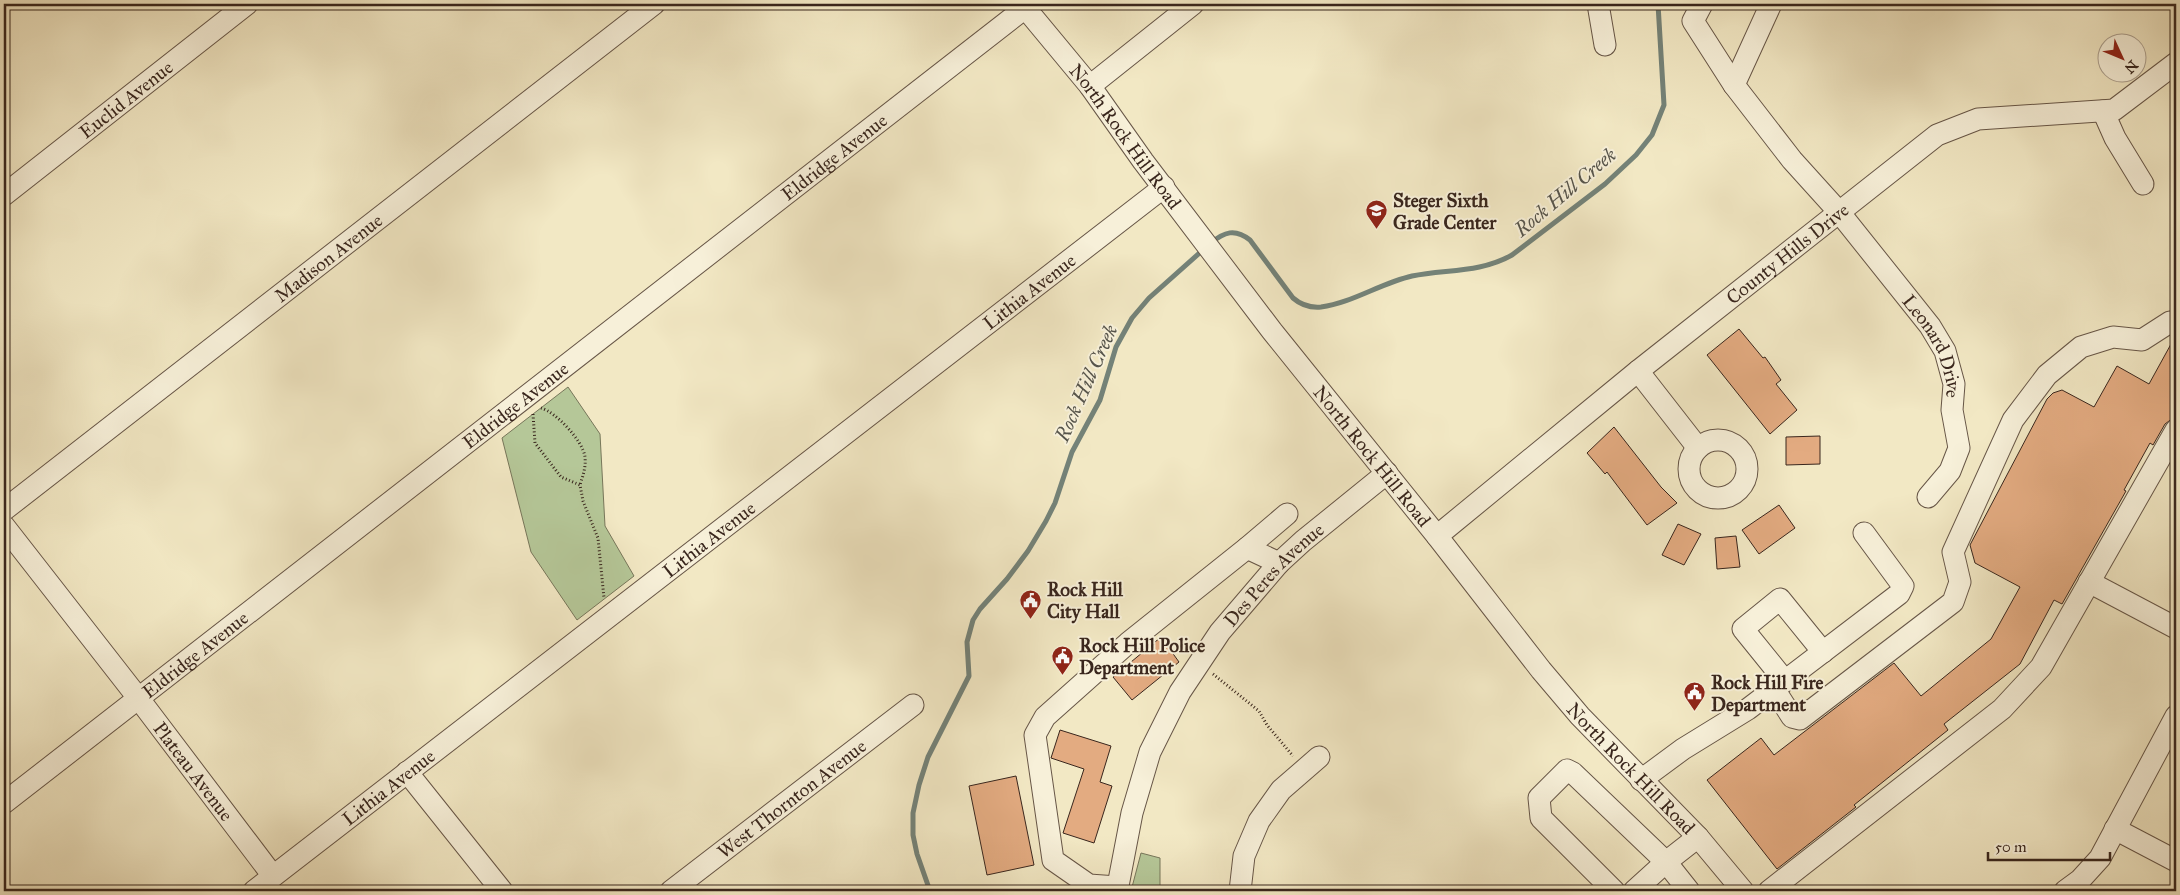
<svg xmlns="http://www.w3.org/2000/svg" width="2180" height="895" font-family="'IM FELL Great Primer',serif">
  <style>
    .green { fill: #b5c798; stroke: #77765a }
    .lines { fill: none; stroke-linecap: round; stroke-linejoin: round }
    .stream { stroke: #748278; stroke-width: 5 }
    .building { fill: #e3ab81; stroke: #39261d }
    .minor-casing { stroke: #675647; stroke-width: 23 }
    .path { stroke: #39261d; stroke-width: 3; stroke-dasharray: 1 2.5; stroke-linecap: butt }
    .minor { stroke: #f7f0d9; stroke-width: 21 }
    .labels { text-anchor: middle; stroke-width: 4; stroke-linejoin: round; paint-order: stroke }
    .street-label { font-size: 19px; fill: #39261d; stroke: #f7f0d9 }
    .poi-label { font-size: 19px; font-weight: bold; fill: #39261d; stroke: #f7f0d9; text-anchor: start }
    .water-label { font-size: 20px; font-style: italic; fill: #56544b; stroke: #f7f0d9 }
  </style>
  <rect width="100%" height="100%" fill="#f2e8c4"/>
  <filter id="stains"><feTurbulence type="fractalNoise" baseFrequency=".004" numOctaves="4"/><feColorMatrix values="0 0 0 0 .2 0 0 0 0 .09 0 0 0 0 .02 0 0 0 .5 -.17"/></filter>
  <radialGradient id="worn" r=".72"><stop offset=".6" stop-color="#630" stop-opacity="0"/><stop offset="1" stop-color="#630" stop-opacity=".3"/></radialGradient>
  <path class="green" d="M 568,387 L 600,434 L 605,526 L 634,576 L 577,620 L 531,552 L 502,438 Z
    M 1141,853 L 1160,858 L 1160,891 L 1131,891 Z"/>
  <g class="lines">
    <path class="stream" d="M 1211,243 C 1224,232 1235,228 1250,240 L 1293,298 C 1301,305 1309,308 1321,307 C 1352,303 1381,283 1412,276 C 1447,269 1480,273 1512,255 L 1605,184 L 1636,155 L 1652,135 L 1664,105 L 1658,4
      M 930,891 L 917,854 L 913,835 L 913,813 L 919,785 L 928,757 L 969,676 L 967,642 L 973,620 L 980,609 L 1007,579 L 1028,551 L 1046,521 L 1055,503 L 1072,452 L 1100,400 L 1116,347 L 1132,318 L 1149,298 L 1204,249"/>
  </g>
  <path class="building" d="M 1739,329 L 1763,358 L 1765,357 L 1781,380 L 1776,384 L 1797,410 L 1770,434 L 1707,355 Z
    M 2176,335 L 2176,412 L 2173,418 L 2165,424 L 2153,445 L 2150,443 L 2124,490 L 2126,491 L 2062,604 L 2054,600 L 2020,664 L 1944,724 L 1948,730 L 1854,805 L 1856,807 L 1777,869 L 1707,780 L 1761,738 L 1774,755 L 1894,663 L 1921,696 L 1991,639 L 2020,587 L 1975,563 L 1970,545 L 2047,399 L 2053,393 L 2062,390 L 2094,407 L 2117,366 L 2149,384 Z
    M 1614,427 L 1661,487 L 1677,503 L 1647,525 L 1607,472 L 1605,474 L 1587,453 Z
    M 1820,436 L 1820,464 L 1786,465 L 1786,437 Z
    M 1779,505 L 1795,528 L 1759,554 L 1742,530 Z
    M 1678,524 L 1701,534 L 1684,565 L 1662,555 Z
    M 1736,536 L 1740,567 L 1717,569 L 1715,538 Z
    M 1161,637 L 1179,662 L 1132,700 L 1113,677 Z
    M 1060,730 L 1111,746 L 1100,782 L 1112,786 L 1094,843 L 1063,833 L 1084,769 L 1051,758 Z
    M 1016,776 L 1034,865 L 987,875 L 969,786 Z"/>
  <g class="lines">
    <defs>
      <g id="minor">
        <path id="s1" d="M 1022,4 L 1090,86 L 1143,161 L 1272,331 L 1437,536 L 1541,670 L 1580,716 L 1698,837 L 1743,891"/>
        <path d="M 1598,4 L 1605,45"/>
        <path id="s2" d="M 1702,4 L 1693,21 L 1734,85 L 1792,160 L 1839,212 L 1930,326 L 1945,351 L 1954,384 L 1952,410 L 1959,448 L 1950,471 L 1928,497"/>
        <path d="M 1734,85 L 1771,4"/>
        <path d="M 1090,86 L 1193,4"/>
        <path d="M 2103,111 L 2115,138 L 2143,184"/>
        <path id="s3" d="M 4,195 L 247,4"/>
        <path d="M 1638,371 L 1698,448"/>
        <circle cx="1718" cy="469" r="29"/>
        <path id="s4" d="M 4,510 L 654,4"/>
        <path id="s5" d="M 4,526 L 139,699 L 273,876"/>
        <path id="s6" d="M 1437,536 L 1638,371 L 1937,135 L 1978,119 L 2114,110 L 2176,63"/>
        <path d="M 1247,548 L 1287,514"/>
        <path d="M 2089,582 L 2176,628"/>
        <path d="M 1785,681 L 1743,629 L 1780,599 L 1823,652"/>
        <path d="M 1774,689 L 1792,717 L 1800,719 L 1953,602 L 1960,582 L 1953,552 L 2013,420 L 2047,375 L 2081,347 L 2113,337 L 2142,340 L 2170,322 L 2176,321"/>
        <path d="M 407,772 L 502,891"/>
        <path d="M 1641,780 L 1683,749 L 1748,709 L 1899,594 L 1903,586 L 1864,533"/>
        <path id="s7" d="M 4,803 L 1025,8"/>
        <path d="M 2115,829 L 2176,861"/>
        <path d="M 1117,887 L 1089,885 L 1053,860 L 1035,735 L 1045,717 L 1128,643 L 1247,548 L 1279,563"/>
        <path id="s8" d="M 254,891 L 1164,187"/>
        <path id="s9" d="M 671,891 L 913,705"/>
        <path id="s10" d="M 1117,891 L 1132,813 L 1150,752 L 1180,692 L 1220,632 L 1279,563 L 1303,541 L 1387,473"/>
        <path d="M 1240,891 L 1244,856 L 1259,821 L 1281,790 L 1319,757"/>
        <path d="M 1614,891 L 1541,818 L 1539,798 L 1567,770 L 1573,773 L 1666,862 L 1689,891"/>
        <path d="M 1634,891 L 1666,862 L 1698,837"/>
        <path d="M 1769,891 L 2002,709 L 2041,667 L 2176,430"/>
        <path d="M 2065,891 L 2080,880 L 2100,858 L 2176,716"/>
      </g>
    </defs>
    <use href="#minor" class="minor-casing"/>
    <path class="path" d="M 541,408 C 556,412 583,441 585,457 C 586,468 583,475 580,485
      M 533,414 L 535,443 L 561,477 L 580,485 L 583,501 L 598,538 L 604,598
      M 1213,674 L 1259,711 L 1267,725 L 1293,756"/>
    <use href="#minor" class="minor"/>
  </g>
  <defs>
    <symbol id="school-pin" viewBox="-11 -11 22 30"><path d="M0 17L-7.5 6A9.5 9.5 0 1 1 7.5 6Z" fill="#8f2418" stroke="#f7f0d9"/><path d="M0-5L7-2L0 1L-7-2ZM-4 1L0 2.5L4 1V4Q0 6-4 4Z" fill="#fff"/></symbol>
    <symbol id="civic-pin" viewBox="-11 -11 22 30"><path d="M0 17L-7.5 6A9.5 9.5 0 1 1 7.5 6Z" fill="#8f2418" stroke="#f7f0d9"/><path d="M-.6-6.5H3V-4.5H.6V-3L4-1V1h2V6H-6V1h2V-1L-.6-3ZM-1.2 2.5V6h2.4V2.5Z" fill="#fff"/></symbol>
  </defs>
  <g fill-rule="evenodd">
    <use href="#school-pin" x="1364" y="198" width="25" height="34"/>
    <use href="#civic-pin" x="1018" y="588" width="25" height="34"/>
    <use href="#civic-pin" x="1050" y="644" width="25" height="34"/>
    <use href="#civic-pin" x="1682" y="680" width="25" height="34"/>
  </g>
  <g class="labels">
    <g class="street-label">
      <text dy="7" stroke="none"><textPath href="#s3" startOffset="155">Euclid Avenue</textPath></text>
      <text dy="7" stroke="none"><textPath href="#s1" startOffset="168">North Rock Hill Road</textPath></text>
      <text dy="7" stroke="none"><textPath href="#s7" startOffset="1052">Eldridge Avenue</textPath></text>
      <text dy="7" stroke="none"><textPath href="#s6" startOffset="450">County Hills Drive</textPath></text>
      <text dy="7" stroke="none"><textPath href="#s4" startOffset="411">Madison Avenue</textPath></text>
      <text dy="7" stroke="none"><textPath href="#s8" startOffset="980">Lithia Avenue</textPath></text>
      <text dy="7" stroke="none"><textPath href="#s2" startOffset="426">Leonard Drive</textPath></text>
      <text dy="7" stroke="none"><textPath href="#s7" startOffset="648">Eldridge Avenue</textPath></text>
      <text dy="7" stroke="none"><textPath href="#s1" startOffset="572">North Rock Hill Road</textPath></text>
      <text dy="7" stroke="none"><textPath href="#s8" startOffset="575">Lithia Avenue</textPath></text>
      <text dy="7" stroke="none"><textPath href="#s10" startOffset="361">Des Peres Avenue</textPath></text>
      <text dy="7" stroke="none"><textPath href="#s7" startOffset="242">Eldridge Avenue</textPath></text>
      <text dy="7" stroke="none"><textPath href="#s1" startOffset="978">North Rock Hill Road</textPath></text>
      <text dy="7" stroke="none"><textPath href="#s5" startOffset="310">Plateau Avenue</textPath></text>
      <text dy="7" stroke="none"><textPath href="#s8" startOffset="170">Lithia Avenue</textPath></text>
      <text dy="7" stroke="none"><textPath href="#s9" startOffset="152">West Thornton Avenue</textPath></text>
    </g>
    <g class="poi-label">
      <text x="1393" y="207">Steger Sixth<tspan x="1393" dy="22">Grade Center</tspan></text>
      <text x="1047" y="596">Rock Hill<tspan x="1047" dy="22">City Hall</tspan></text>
      <text x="1079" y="652">Rock Hill Police<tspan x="1079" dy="22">Department</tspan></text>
      <text x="1711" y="689">Rock Hill Fire<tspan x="1711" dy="22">Department</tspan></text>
    </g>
    <g class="water-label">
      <text transform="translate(1565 192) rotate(-40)" y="7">Rock Hill Creek</text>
      <text transform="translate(1086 383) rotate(-66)" y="7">Rock Hill Creek</text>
    </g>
  </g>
  <rect width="2180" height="895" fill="none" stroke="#f2e8c4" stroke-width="20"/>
  <rect x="5" y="5" width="2170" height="885" fill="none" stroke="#39261d" stroke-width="2.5"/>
  <rect x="10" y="10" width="2160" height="875" fill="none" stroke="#39261d"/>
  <g transform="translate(2122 58) rotate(134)"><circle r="24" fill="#f7f0d9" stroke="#ab9f8e"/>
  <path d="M0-4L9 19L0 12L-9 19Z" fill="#8f2418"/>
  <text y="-8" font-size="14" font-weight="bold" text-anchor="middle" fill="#39261d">N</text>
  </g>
  <path d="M1988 852v8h122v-8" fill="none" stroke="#39261d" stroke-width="2.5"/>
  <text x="1995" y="852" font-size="15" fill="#39261d" stroke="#f7f0d9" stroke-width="4" paint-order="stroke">50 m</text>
  <rect width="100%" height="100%" filter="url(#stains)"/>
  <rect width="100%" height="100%" fill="url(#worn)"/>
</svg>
